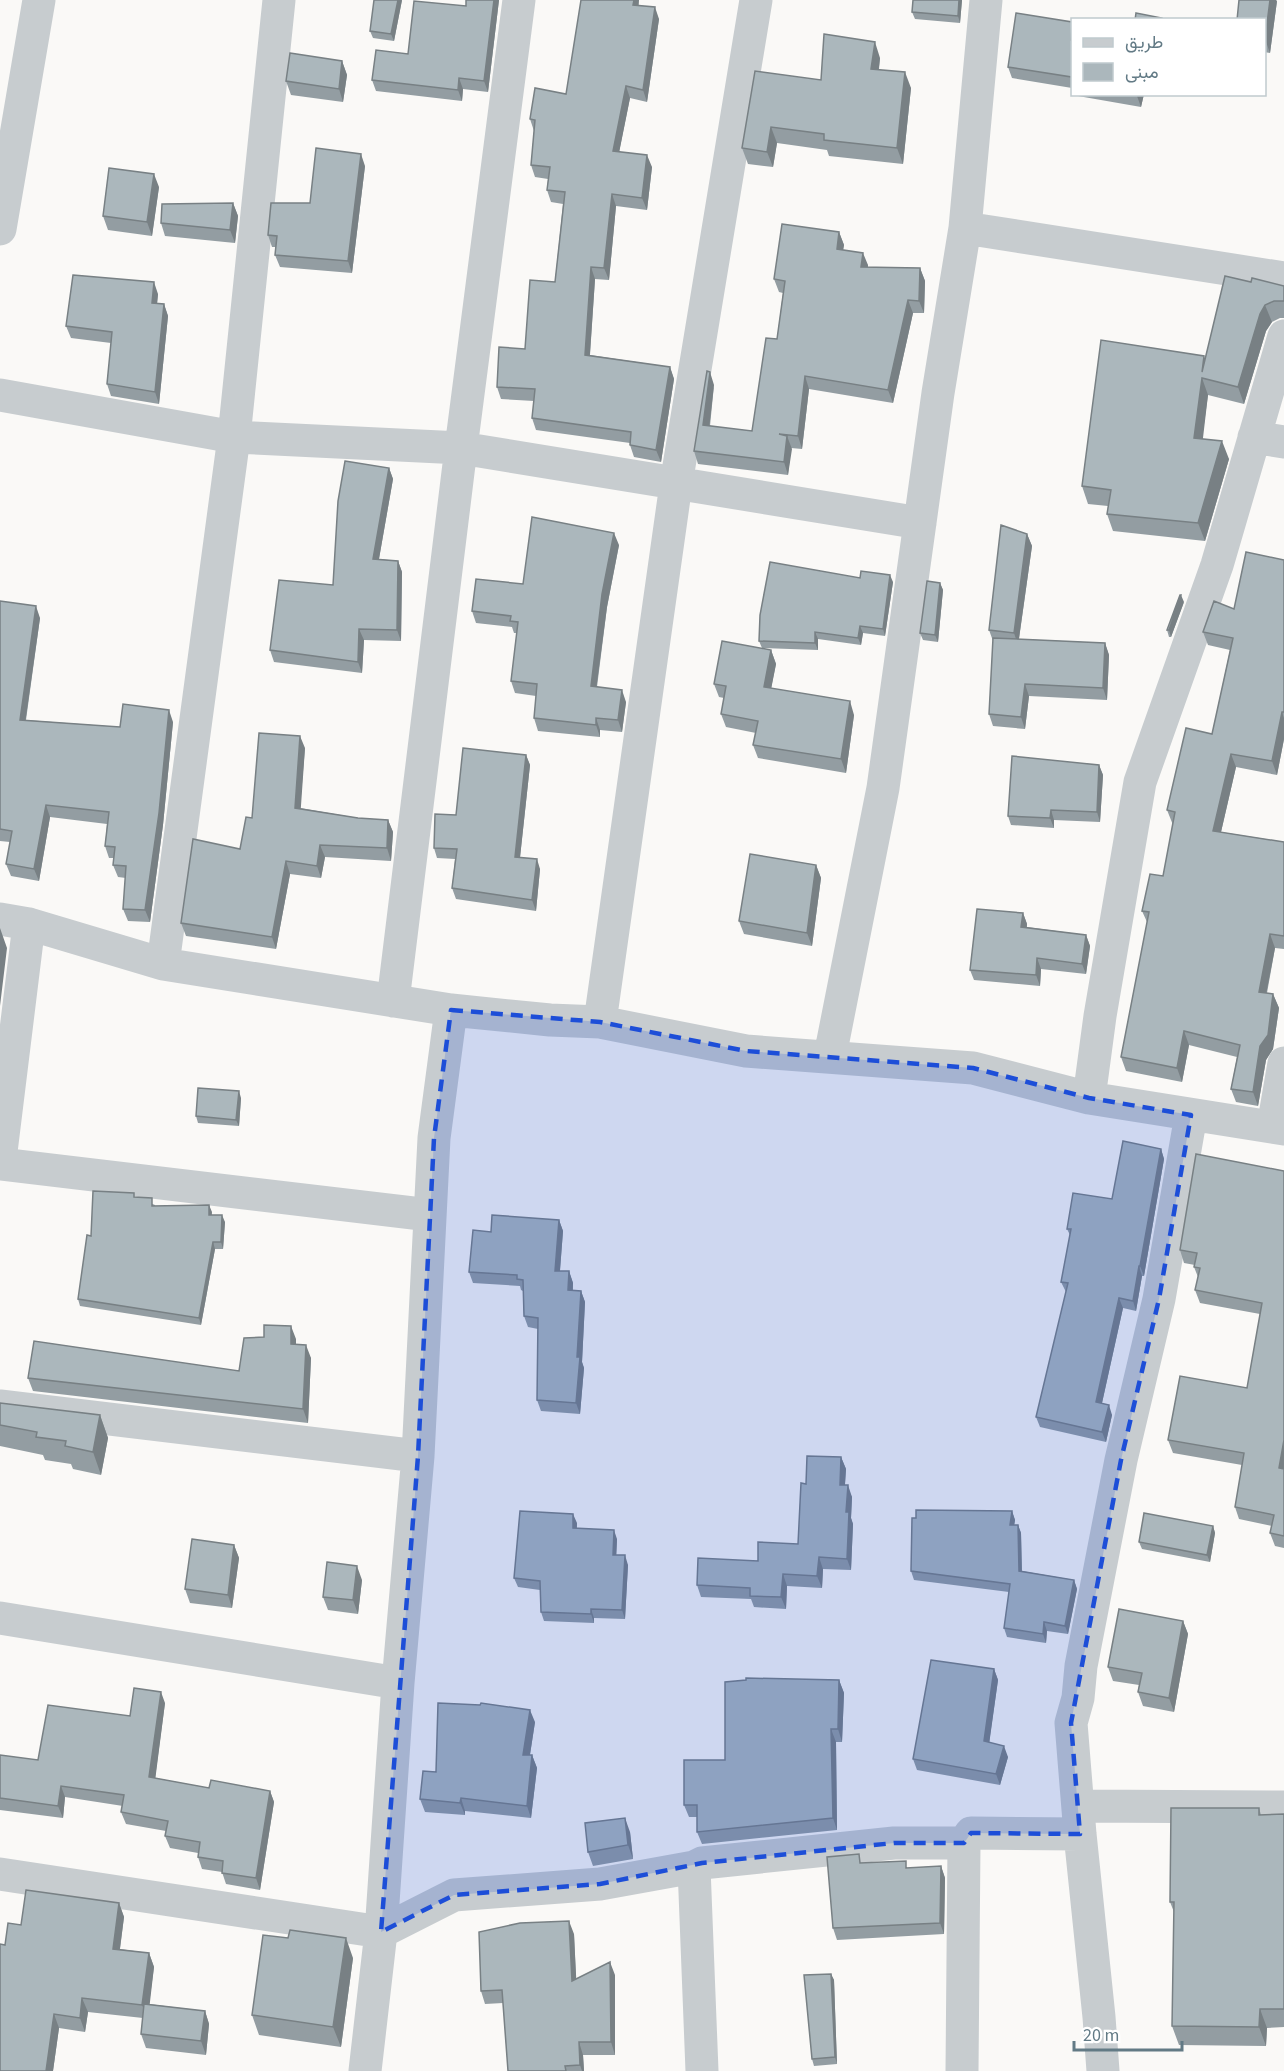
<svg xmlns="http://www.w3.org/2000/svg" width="1284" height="2071" font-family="'Source Sans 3',Vazirmatn,sans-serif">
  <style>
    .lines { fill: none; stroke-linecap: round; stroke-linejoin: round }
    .minor { stroke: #c7cccf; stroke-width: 33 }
    .wall { fill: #939da2 }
    .shaded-wall { fill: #788084 }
    .building { fill: #abb7bc; stroke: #788084; stroke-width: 1.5 }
    .marked { fill: #1d4ed8; fill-opacity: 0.2; stroke: #1d4ed8; stroke-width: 4.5; stroke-dasharray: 12 8; stroke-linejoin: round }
  </style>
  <rect width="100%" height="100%" fill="#faf9f7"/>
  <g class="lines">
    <path class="minor" d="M 965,228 L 1284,278
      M 0,229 L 39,0
      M 0,395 L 234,437 L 461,448 L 920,523
      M 1254,437 L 1284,442
      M 0,919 L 29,924 L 163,964 L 451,1010 L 550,1020 L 600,1022 L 746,1051 L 973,1068 L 1089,1098 L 1284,1129
      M 163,964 L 234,437 L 279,0
      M 393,1001 L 461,448 L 519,0
      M 600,1022 L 676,484 L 756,0
      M 830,1056 L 883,788 L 938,393 L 965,228 L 986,0
      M 1089,1098 L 1100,1016 L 1140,782 L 1217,565 L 1284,336
      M 1273,1127 L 1284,1063
      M 0,1160 L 29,924
      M 0,1164 L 430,1215
      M 0,1406 L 418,1456
      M 0,1618 L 398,1683
      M 1078,1806 L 1284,1807
      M 0,1874 L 381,1932 L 454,1895 L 600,1884 L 694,1867
      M 365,2071 L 381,1932 L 398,1683 L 418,1456 L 434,1138 L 451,1010
      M 702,2071 L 694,1867 L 702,1863 L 894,1843 L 964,1843 L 971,1833 L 1080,1834
      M 962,2071 L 964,1843
      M 1103,2071 L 1099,2017 L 1080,1834 L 1071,1723 L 1078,1698 L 1081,1666 L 1121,1460 L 1159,1299 L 1191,1115"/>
  </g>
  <path class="wall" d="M 402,0 L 394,41 L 373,38 L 370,31 Z
    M 466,0 L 499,0 L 488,92 L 463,89 L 462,101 L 376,91 L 372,80 L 408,54 L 466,6 Z
    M 962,0 L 960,23 L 915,19 L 912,12 Z
    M 1277,1 L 1270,53 L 1264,52 L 1264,20 Z
    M 639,5 L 659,19 L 647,102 L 630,98 L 619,152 L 652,167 L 647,210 L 616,206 L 609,280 L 595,279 L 590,355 L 670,367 L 674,379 L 661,462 L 634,457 L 630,445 L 630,443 L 536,430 L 532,418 L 534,401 L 501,399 L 497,387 L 525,349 L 555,282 L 563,204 L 551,202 L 547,190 L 548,179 L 535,177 L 531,165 L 534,131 L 530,119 L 566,94 Z
    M 1072,22 L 1072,88 L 1012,78 L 1008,67 Z
    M 880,58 L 879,69 L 911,88 L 903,164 L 829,156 L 827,150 L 777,143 L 773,167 L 748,164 L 742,148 L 821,80 Z
    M 342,61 L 347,75 L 343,102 L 291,95 L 286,81 Z
    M 1078,94 L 1144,94 L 1141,107 L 1078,96 Z
    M 365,166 L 352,273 L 280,267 L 275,255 L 276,247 L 272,247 L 268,235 L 310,203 Z
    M 159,187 L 152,236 L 108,230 L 103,216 Z
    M 233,203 L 238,216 L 235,243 L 165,236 L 161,223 Z
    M 839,232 L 844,245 L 843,250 L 868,265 L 868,267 L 920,268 L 925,281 L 924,313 L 913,313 L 893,403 L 809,389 L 802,449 L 791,448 L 788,475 L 698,464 L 694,451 L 714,385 L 710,426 L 752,431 L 777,339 L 783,293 L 779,292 L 774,279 Z
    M 1251,282 L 1284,286 L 1284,318 L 1280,318 L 1272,322 L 1266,331 L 1244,404 L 1208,395 L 1202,439 L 1229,459 L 1205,541 L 1113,531 L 1107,514 L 1108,506 L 1088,504 L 1082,486 L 1206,359 Z
    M 158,294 L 157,303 L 164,304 L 168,316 L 159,404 L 111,396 L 107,384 L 111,343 L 71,338 L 66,326 Z
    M 389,468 L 393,479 L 379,559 L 398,561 L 402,572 L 401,641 L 364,640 L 362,673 L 274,662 L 270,650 L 333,585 Z
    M 1027,534 L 1032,546 L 1019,639 L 1105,643 L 1109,655 L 1107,700 L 1029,696 L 1025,729 L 993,726 L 989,714 L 993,641 L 989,630 Z
    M 619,545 L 607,607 L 597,687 L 626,702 L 622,732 L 600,730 L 600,737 L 538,731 L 534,718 L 536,696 L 515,693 L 511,681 L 517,633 L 514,633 L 512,627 L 476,623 L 472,611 L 523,584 Z
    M 1284,560 L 1284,739 L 1277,775 L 1236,767 L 1221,832 L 1284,842 L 1284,949 L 1275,948 L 1267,993 L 1273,994 L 1279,1008 L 1273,1049 L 1266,1060 L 1258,1106 L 1236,1102 L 1231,1089 L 1237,1057 L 1189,1045 L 1182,1082 L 1126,1071 L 1121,1057 L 1147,922 L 1142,911 L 1163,876 L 1173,825 L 1167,810 L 1212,734 L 1230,650 L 1208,645 L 1203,632 L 1234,609 Z
    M 860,578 L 893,582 L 885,636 L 863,633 L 861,645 L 818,639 L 818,650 L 762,648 L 759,641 Z
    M 940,583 L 943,590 L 938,642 L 923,640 L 920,633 Z
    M 0,601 L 40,618 L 26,720 L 120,727 L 173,722 L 163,825 L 150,922 L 128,921 L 123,909 L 126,878 L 118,877 L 113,865 L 114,858 L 109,858 L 105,846 L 107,824 L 50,817 L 39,881 L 11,876 L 6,864 L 10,842 L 0,841 Z
    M 1184,602 L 1171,637 L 1169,637 L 1167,630 Z
    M 771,650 L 776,664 L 771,688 L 854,715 L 846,773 L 758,758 L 753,745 L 756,733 L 726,727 L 721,714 L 724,698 L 719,697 L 714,684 Z
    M 305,748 L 300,808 L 358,818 L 388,820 L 393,832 L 391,861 L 325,857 L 321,878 L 290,874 L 276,949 L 186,936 L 181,923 L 240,849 L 252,818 Z
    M 526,755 L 530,765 L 520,857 L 540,869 L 536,911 L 456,899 L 452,888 L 455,859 L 437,858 L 434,848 L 456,815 Z
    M 1099,765 L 1103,775 L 1100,822 L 1054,820 L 1054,828 L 1011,825 L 1008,816 Z
    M 816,865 L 821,878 L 812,946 L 744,934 L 739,921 Z
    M 1023,913 L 1027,924 L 1027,927 L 1086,935 L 1090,946 L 1086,974 L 1041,969 L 1040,986 L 974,980 L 970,970 Z
    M 241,1098 L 239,1126 L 198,1123 L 196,1116 Z
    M 1161,1149 L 1164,1159 L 1144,1276 L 1142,1276 L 1136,1311 L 1123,1308 L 1102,1403 L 1112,1415 L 1106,1442 L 1040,1427 L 1036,1417 L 1066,1292 L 1061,1282 L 1070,1235 L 1067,1229 L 1112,1199 Z
    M 1284,1171 L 1284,1548 L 1275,1546 L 1270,1533 L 1272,1526 L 1239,1519 L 1235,1507 L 1242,1465 L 1173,1453 L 1168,1440 L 1247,1388 L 1260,1314 L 1200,1303 L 1195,1290 L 1198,1277 L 1194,1267 L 1195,1265 L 1184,1263 L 1180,1250 Z
    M 136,1197 L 155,1205 L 155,1206 L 209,1205 L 212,1215 L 225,1222 L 223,1249 L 215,1249 L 201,1325 L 80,1306 L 78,1299 L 91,1236 Z
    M 559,1220 L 563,1231 L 560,1271 L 569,1271 L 573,1283 L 573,1291 L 581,1291 L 585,1302 L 582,1362 L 584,1368 L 580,1414 L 541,1411 L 537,1400 L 538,1329 L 528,1327 L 524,1316 L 523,1291 L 521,1290 L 520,1286 L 473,1283 L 469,1272 L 491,1232 Z
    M 296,1339 L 296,1344 L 311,1358 L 308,1423 L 33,1391 L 28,1378 L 239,1371 Z
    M 0,1403 L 100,1415 L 108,1438 L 101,1475 L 73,1469 L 71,1464 L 45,1460 L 43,1455 L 0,1446 Z
    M 841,1457 L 846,1469 L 845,1485 L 852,1497 L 851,1518 L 853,1524 L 851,1570 L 823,1569 L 822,1588 L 787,1586 L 786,1609 L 754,1607 L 751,1599 L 701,1597 L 697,1585 L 798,1544 L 806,1484 Z
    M 1012,1511 L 1015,1520 L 1014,1525 L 1018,1525 L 1021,1533 L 1022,1571 L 1074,1580 L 1077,1589 L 1068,1634 L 1047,1631 L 1046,1643 L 1007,1637 L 1004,1628 L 1009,1592 L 914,1580 L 911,1571 Z
    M 577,1523 L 577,1528 L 617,1539 L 616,1555 L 628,1565 L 625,1619 L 594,1618 L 594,1623 L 544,1621 L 541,1612 L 540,1590 L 518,1587 L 514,1578 Z
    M 1213,1526 L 1215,1533 L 1210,1562 L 1142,1549 L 1139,1542 Z
    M 234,1545 L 239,1558 L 232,1608 L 190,1603 L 185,1589 Z
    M 362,1580 L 358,1614 L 328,1610 L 323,1597 Z
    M 1183,1621 L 1188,1634 L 1174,1712 L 1143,1706 L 1138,1692 L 1139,1685 L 1113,1681 L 1108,1667 Z
    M 994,1669 L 998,1680 L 989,1743 L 1008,1757 L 1000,1785 L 917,1770 L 913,1759 Z
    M 839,1680 L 844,1693 L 842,1742 L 836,1742 L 837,1830 L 702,1844 L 697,1832 L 697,1817 L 689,1817 L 684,1805 L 725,1760 Z
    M 165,1703 L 155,1778 L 209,1788 L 270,1791 L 274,1802 L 260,1890 L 226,1884 L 222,1872 L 202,1869 L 198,1857 L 198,1853 L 170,1848 L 165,1836 L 166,1831 L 126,1824 L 121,1812 L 123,1806 L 65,1797 L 63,1818 L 0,1810 L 0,1758 L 38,1760 L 130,1716 Z
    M 535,1722 L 530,1755 L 532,1755 L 537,1768 L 531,1818 L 465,1811 L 465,1815 L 425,1812 L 420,1799 L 436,1772 Z
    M 1259,1808 L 1261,1815 L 1284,1814 L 1284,2027 L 1267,2028 L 1266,2046 L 1179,2045 L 1172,2026 L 1174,1912 L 1170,1902 Z
    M 630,1832 L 633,1859 L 593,1866 L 588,1852 Z
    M 863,1863 L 908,1868 L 941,1866 L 945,1878 L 944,1934 L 837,1940 L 833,1928 Z
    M 119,1903 L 124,1917 L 120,1949 L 149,1953 L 154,1967 L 149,2004 L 205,2011 L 209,2024 L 206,2055 L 146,2048 L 141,2034 L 143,2018 L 88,2012 L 85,2032 L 59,2028 L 53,2071 L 0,2071 L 0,1944 L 5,1945 L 21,1925 Z
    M 574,1934 L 576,1979 L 615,1975 L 615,2055 L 583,2055 L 584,2071 L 508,2071 L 503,2003 L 485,2004 L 481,1991 Z
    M 353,1958 L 341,2047 L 259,2035 L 252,2015 Z
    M 831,1974 L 834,1980 L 837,2064 L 814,2066 L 812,2059 Z"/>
  <path class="shaded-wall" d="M 398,0 L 402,0 L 394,41 L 391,34 Z
    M 494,0 L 499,0 L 488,92 L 484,81 Z
    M 634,0 L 639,0 L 638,17 L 633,5 Z
    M 959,0 L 962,0 L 960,23 L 958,16 Z
    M 1270,0 L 1276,0 L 1277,1 L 1270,53 L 1265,39 Z
    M 655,7 L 659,19 L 647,102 L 643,90 Z
    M 875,42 L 880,58 L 877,84 L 871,69 Z
    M 342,61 L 347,75 L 343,102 L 339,89 Z
    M 905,72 L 911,88 L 903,164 L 897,148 Z
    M 459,78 L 463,89 L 462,101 L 458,90 Z
    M 626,86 L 630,98 L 617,163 L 613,151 Z
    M 1137,94 L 1144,94 L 1141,107 L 1137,96 Z
    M 771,127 L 777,143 L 773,167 L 767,152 Z
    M 361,154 L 365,166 L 352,273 L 348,261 Z
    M 647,155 L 652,167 L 647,210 L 642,198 Z
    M 154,174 L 159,187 L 152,236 L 147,222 Z
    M 612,194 L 616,206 L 609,280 L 604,268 Z
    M 233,203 L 238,216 L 235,243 L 230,230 Z
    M 839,232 L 844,245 L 841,262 L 837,249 Z
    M 863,253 L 868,265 L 866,279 L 861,267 Z
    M 591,267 L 595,279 L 589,367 L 585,355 Z
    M 920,268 L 925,281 L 924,313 L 919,301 Z
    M 154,282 L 158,294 L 156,315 L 152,303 Z
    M 908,300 L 913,313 L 893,403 L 888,390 Z
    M 164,304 L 168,316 L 159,404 L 155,392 Z
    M 1265,305 L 1272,322 L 1266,331 L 1244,404 L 1238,387 L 1260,314 Z
    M 670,367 L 674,379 L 661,462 L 656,450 Z
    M 710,372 L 714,385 L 708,438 L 703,425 Z
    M 805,376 L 809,389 L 802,449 L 798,436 Z
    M 1202,378 L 1208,395 L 1201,455 L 1194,438 Z
    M 787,436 L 792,449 L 788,475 L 784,462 Z
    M 1222,441 L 1229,459 L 1205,541 L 1198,523 Z
    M 389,468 L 393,479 L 377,570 L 373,559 Z
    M 614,533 L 619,545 L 607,607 L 595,698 L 591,686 L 602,594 Z
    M 1027,534 L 1032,546 L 1018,645 L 1014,633 Z
    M 398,561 L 402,572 L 401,641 L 397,630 Z
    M 890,575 L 893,582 L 885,636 L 883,629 Z
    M 940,583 L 943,590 L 938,642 L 935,635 Z
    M 1181,595 L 1184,602 L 1171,637 L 1169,630 Z
    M 36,606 L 40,618 L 24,731 L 20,720 Z
    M 860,626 L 863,633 L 861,645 L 858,638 Z
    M 359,629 L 364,640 L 362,673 L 358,662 Z
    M 815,632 L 818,639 L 818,650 L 815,643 Z
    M 1105,643 L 1109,655 L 1107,700 L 1103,688 Z
    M 771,650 L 776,664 L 769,700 L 764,687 Z
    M 1025,684 L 1029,696 L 1025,729 L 1021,717 Z
    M 622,690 L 626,702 L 622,732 L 618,720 Z
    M 850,701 L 854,715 L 846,773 L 841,759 Z
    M 169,710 L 173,722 L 163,825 L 150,922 L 145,910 Z
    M 1282,712 L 1284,718 L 1284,739 L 1277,775 L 1272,761 Z
    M 596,718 L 600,730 L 600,737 L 596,725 Z
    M 300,736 L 305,748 L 300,820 L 295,808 Z
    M 1231,754 L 1236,767 L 1218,845 L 1213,831 Z
    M 526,755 L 530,765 L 519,867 L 515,857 Z
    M 1099,765 L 1103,775 L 1100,822 L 1097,812 Z
    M 46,805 L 50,817 L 39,881 L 34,869 Z
    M 1051,810 L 1054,820 L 1054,828 L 1050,818 Z
    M 388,820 L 393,832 L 391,861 L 387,848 Z
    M 320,845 L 325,857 L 321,878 L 317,866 Z
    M 537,859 L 540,869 L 536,911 L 532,900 Z
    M 286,861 L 290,874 L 276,949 L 272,937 Z
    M 816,865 L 821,878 L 812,946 L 807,933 Z
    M 1023,913 L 1027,924 L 1025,937 L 1021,927 Z
    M 0,928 L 7,948 L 0,1006 Z
    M 1270,934 L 1275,948 L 1264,1005 L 1259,992 Z
    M 1086,935 L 1090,946 L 1086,974 L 1082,964 Z
    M 1037,958 L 1041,969 L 1040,986 L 1036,975 Z
    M 1273,994 L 1279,1008 L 1273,1049 L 1266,1060 L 1258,1106 L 1253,1092 L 1260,1046 Z
    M 1184,1031 L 1189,1045 L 1182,1082 L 1177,1068 Z
    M 239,1091 L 241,1098 L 239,1126 L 236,1120 Z
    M 1161,1149 L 1164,1159 L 1144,1276 L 1140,1266 Z
    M 209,1205 L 212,1212 L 211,1221 L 209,1215 Z
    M 222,1215 L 225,1222 L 223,1249 L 221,1242 Z
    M 559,1220 L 563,1231 L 559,1282 L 555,1271 Z
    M 213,1242 L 215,1249 L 201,1325 L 199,1318 Z
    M 1139,1266 L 1142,1276 L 1136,1311 L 1133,1301 Z
    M 569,1271 L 573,1283 L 572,1301 L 568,1290 Z
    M 581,1291 L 585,1302 L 582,1362 L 584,1368 L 580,1414 L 576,1403 L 577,1357 Z
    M 1119,1298 L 1123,1308 L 1100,1412 L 1096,1402 Z
    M 291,1326 L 296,1339 L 296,1357 L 291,1344 Z
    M 306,1345 L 311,1358 L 308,1423 L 303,1409 Z
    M 1109,1405 L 1112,1415 L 1106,1442 L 1102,1432 Z
    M 100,1415 L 108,1438 L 101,1475 L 93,1452 Z
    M 1284,1440 L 1284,1481 L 1279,1468 Z
    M 841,1457 L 846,1469 L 844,1497 L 840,1485 Z
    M 848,1485 L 852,1497 L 851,1518 L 853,1524 L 851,1570 L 847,1559 L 846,1512 Z
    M 1012,1511 L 1015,1520 L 1013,1534 L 1010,1525 Z
    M 573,1514 L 577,1523 L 576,1537 L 573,1528 Z
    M 1018,1525 L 1021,1533 L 1022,1580 L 1019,1571 Z
    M 1213,1526 L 1215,1533 L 1210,1562 L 1207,1555 Z
    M 614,1530 L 617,1539 L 616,1564 L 613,1555 Z
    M 234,1545 L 239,1558 L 232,1608 L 228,1595 Z
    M 625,1555 L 628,1565 L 625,1619 L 622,1610 Z
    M 819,1557 L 823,1569 L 822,1588 L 817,1576 Z
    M 357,1566 L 362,1580 L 358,1614 L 353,1600 Z
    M 783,1574 L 787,1586 L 786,1609 L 781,1597 Z
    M 1074,1580 L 1077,1589 L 1068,1634 L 1065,1626 Z
    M 591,1609 L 594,1618 L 594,1623 L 591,1614 Z
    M 1183,1621 L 1188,1634 L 1174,1712 L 1169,1698 Z
    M 1044,1622 L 1047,1631 L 1046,1643 L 1043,1634 Z
    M 994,1669 L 998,1680 L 988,1752 L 984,1741 Z
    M 839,1680 L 844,1693 L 842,1742 L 838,1729 Z
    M 161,1692 L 165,1703 L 154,1789 L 149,1777 Z
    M 530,1710 L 535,1722 L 528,1767 L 523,1755 Z
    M 831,1729 L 836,1742 L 837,1830 L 833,1818 Z
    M 1004,1746 L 1008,1757 L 1000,1785 L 996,1774 Z
    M 532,1755 L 537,1768 L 531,1818 L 527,1806 Z
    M 61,1786 L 65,1797 L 63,1818 L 58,1806 Z
    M 270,1791 L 274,1802 L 260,1890 L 256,1878 Z
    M 461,1798 L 465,1811 L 465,1815 L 460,1803 Z
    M 625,1818 L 630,1832 L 633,1859 L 628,1845 Z
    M 941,1866 L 945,1878 L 944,1934 L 940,1923 Z
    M 119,1903 L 124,1917 L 118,1963 L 113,1949 Z
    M 569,1921 L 574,1934 L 577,1994 L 572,1981 Z
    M 346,1938 L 353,1958 L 341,2047 L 333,2027 Z
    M 149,1953 L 154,1967 L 148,2019 L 142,2005 Z
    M 610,1962 L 615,1975 L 615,2055 L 611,2042 Z
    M 831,1974 L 834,1980 L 837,2064 L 835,2057 Z
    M 82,1998 L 88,2012 L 85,2032 L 80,2018 Z
    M 1260,2009 L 1267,2028 L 1266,2046 L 1259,2027 Z
    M 205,2011 L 209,2024 L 206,2055 L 201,2041 Z
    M 54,2014 L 59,2028 L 53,2071 L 46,2071 Z
    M 579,2042 L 583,2055 L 584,2071 L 582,2071 L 580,2065 Z"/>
  <path class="building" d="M 374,0 L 398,0 L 391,34 L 370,31 Z
    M 466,0 L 494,0 L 484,81 L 459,78 L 458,90 L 372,80 L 376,50 L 408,54 L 414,1 L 466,6 Z
    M 581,0 L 634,0 L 633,5 L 655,7 L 643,90 L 626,86 L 613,151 L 647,155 L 642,198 L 612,194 L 604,268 L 591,267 L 585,355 L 670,367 L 656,450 L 630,445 L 631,432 L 532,418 L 535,389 L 497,387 L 499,347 L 525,349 L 530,280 L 555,282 L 565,192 L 547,190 L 550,167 L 531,165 L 535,120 L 530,119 L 535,88 L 566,94 Z
    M 913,0 L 959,0 L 958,16 L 912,12 Z
    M 1239,0 L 1270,0 L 1265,39 L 1264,20 L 1237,20 Z
    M 1016,13 L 1072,22 L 1071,40 L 1072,40 L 1072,77 L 1008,67 Z
    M 1136,13 L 1162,18 L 1162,20 L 1135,20 Z
    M 824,34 L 875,42 L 871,69 L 905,72 L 897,148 L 824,140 L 824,134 L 771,127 L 767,152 L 742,148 L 755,71 L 821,80 Z
    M 290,53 L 342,61 L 339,89 L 286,81 Z
    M 316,148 L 361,154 L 348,261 L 275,255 L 277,236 L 268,235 L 271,203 L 310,203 Z
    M 109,168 L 154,174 L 147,222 L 103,216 Z
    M 233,203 L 230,230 L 161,223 L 162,204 Z
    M 782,224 L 839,232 L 837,249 L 863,253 L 861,267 L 920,268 L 919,301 L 908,300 L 888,390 L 805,376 L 798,436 L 779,434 L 787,436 L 784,462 L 694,451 L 707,371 L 710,372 L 703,425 L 752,431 L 766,338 L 777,339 L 785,281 L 774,279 Z
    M 73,275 L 154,282 L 152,303 L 164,304 L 155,392 L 107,384 L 112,332 L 66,326 Z
    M 1225,276 L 1251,282 L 1252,278 L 1284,286 L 1284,301 L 1274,301 L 1265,305 L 1260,314 L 1238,387 L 1202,378 L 1194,438 L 1222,441 L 1198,523 L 1107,514 L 1111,490 L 1082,486 L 1101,340 L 1204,356 L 1202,372 Z
    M 345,461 L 389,468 L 373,559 L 398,561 L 397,630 L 359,629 L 358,662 L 270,650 L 279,580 L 333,585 L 338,501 Z
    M 532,517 L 614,533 L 602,594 L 591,686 L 622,690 L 618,720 L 596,718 L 596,725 L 534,718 L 537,684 L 511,681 L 518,622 L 510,621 L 511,616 L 472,611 L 476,579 L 523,584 Z
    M 1001,525 L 1027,534 L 1014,633 L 989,630 Z
    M 1246,552 L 1284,560 L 1284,712 L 1282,712 L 1272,761 L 1231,754 L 1213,831 L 1284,842 L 1284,936 L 1270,934 L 1259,992 L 1273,994 L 1268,1035 L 1260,1046 L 1253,1092 L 1231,1089 L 1240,1045 L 1184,1031 L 1177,1068 L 1121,1057 L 1149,912 L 1142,911 L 1150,874 L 1163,876 L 1175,812 L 1167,810 L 1186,728 L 1212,734 L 1233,638 L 1203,632 L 1214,601 L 1234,609 Z
    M 770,562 L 860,578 L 861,571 L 890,575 L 883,629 L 860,626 L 858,638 L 815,632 L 815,643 L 759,641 L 760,615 Z
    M 927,581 L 940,583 L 935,635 L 920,633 Z
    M 1180,595 L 1181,595 L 1169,630 L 1167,630 Z
    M 0,601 L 36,606 L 20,720 L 120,727 L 123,704 L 169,710 L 159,813 L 145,910 L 123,909 L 126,866 L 113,865 L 115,847 L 105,846 L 109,812 L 46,805 L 34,869 L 6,864 L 12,831 L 0,829 Z
    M 993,638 L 1105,643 L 1103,688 L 1025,684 L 1021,717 L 989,714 Z
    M 722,641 L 771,650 L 764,687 L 850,701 L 841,759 L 753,745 L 758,721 L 721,714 L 726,686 L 714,684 Z
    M 259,733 L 300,736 L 295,808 L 358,818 L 388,820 L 387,848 L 320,845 L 317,866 L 286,861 L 272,937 L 181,923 L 193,839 L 240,849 L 246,817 L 252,818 Z
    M 463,748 L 526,755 L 515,857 L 537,859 L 532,900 L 452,888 L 457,849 L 434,848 L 435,814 L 456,815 Z
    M 1012,756 L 1099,765 L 1097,812 L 1051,810 L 1050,818 L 1008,816 Z
    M 750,854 L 816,865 L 807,933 L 739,921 Z
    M 977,909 L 1023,913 L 1021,927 L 1086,935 L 1082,964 L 1037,958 L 1036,975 L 970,970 Z
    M 198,1088 L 239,1091 L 236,1120 L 196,1116 Z
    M 1123,1141 L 1161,1149 L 1140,1266 L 1139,1266 L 1133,1301 L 1119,1298 L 1096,1402 L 1109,1405 L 1102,1432 L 1036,1417 L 1068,1283 L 1061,1282 L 1071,1229 L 1067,1229 L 1073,1193 L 1112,1199 Z
    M 1196,1154 L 1284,1171 L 1284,1440 L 1279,1468 L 1284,1469 L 1284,1536 L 1270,1533 L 1274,1515 L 1235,1507 L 1244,1453 L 1168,1440 L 1180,1376 L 1247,1388 L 1262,1303 L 1195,1290 L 1200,1268 L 1194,1267 L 1197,1253 L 1180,1250 Z
    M 93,1191 L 134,1193 L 134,1197 L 152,1198 L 152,1206 L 209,1205 L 209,1215 L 222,1215 L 221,1242 L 213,1242 L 199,1318 L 78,1299 L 87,1235 L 91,1236 Z
    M 492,1215 L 559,1220 L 555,1271 L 569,1271 L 568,1290 L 581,1291 L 577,1357 L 580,1357 L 576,1403 L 537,1400 L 538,1318 L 524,1316 L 523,1280 L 517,1279 L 517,1275 L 469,1272 L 473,1230 L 491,1232 Z
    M 264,1325 L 291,1326 L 291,1344 L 306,1345 L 303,1409 L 28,1378 L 34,1341 L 239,1371 L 244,1338 L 264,1337 Z
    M 0,1403 L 100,1415 L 93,1452 L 65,1446 L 66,1441 L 36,1437 L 37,1432 L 0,1425 Z
    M 807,1456 L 841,1457 L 840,1485 L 848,1485 L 846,1512 L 849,1512 L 847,1559 L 819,1557 L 817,1576 L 783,1574 L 781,1597 L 750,1596 L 750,1588 L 697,1585 L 698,1558 L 758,1561 L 758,1542 L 798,1544 L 801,1483 L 806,1484 Z
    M 916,1510 L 1012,1511 L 1010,1525 L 1018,1525 L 1019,1571 L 1074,1580 L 1065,1626 L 1044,1622 L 1043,1634 L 1004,1628 L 1010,1584 L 911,1571 L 912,1518 L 916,1518 Z
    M 520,1511 L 573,1514 L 573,1528 L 614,1530 L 613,1555 L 625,1555 L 622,1610 L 591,1609 L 591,1614 L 541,1612 L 540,1581 L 514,1578 Z
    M 1144,1513 L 1213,1526 L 1207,1555 L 1139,1542 Z
    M 192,1539 L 234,1545 L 228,1595 L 185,1589 Z
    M 327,1562 L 357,1566 L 353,1600 L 323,1597 Z
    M 1119,1609 L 1183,1621 L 1169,1698 L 1138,1692 L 1142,1673 L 1108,1667 Z
    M 931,1660 L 994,1669 L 984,1741 L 1004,1746 L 996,1774 L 913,1759 Z
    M 746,1678 L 839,1680 L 838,1729 L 831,1729 L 833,1818 L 697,1832 L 697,1805 L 684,1805 L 684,1760 L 725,1760 L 725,1682 L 746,1680 Z
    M 134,1688 L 161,1692 L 149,1777 L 209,1788 L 211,1780 L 270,1791 L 256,1878 L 222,1873 L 223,1861 L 198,1857 L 200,1842 L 165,1836 L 168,1821 L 121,1812 L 124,1795 L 61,1786 L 58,1806 L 0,1798 L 0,1755 L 38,1760 L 48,1705 L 130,1716 Z
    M 438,1703 L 480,1705 L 481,1703 L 530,1710 L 523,1755 L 532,1755 L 527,1806 L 461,1798 L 460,1803 L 420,1799 L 423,1771 L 436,1772 Z
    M 1171,1808 L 1259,1808 L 1259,1815 L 1284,1814 L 1284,2009 L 1260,2009 L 1259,2027 L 1172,2026 L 1174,1902 L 1170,1902 Z
    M 625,1818 L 628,1845 L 588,1852 L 585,1823 Z
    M 859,1854 L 860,1863 L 906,1861 L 906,1868 L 941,1866 L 940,1923 L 833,1928 L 827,1857 Z
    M 26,1890 L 119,1903 L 113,1949 L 149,1953 L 142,2005 L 82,1998 L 80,2018 L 54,2014 L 46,2071 L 0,2071 L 0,1944 L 5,1945 L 8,1923 L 21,1925 Z
    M 569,1921 L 572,1981 L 610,1962 L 611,2042 L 579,2042 L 580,2065 L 565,2066 L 566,2071 L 508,2071 L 502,1990 L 481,1991 L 479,1932 L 520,1923 Z
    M 290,1930 L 346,1938 L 333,2027 L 252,2015 L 263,1935 L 288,1938 Z
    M 831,1974 L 835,2057 L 812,2059 L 804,1975 Z
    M 144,2004 L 205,2011 L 201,2041 L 141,2034 Z"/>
  <path class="marked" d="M 451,1010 L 600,1022 L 746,1051 L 973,1068 L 1089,1098 L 1191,1115 L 1159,1299 L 1121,1460 L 1071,1723 L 1080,1834 L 971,1833 L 964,1843 L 894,1843 L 702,1863 L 600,1884 L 454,1895 L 381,1932 L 418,1456 L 434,1138 Z"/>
  <rect x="1071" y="18" width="195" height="78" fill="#ffffff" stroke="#c0cace" stroke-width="1.5"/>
  <rect x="1083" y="38" width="30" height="9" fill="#c7cccf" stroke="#c0cace" stroke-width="1.5"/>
  <text x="1125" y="48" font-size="18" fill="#627a85">طريق</text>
  <rect x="1083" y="63" width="30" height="18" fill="#abb7bc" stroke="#c0cace" stroke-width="1.5"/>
  <text x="1125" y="78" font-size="18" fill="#627a85">مبنى</text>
  <path d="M1074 2041v9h108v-9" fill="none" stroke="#627a85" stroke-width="3"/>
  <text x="1083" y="2041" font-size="18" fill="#627a85" stroke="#ffffff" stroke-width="4.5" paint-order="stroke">20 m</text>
</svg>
